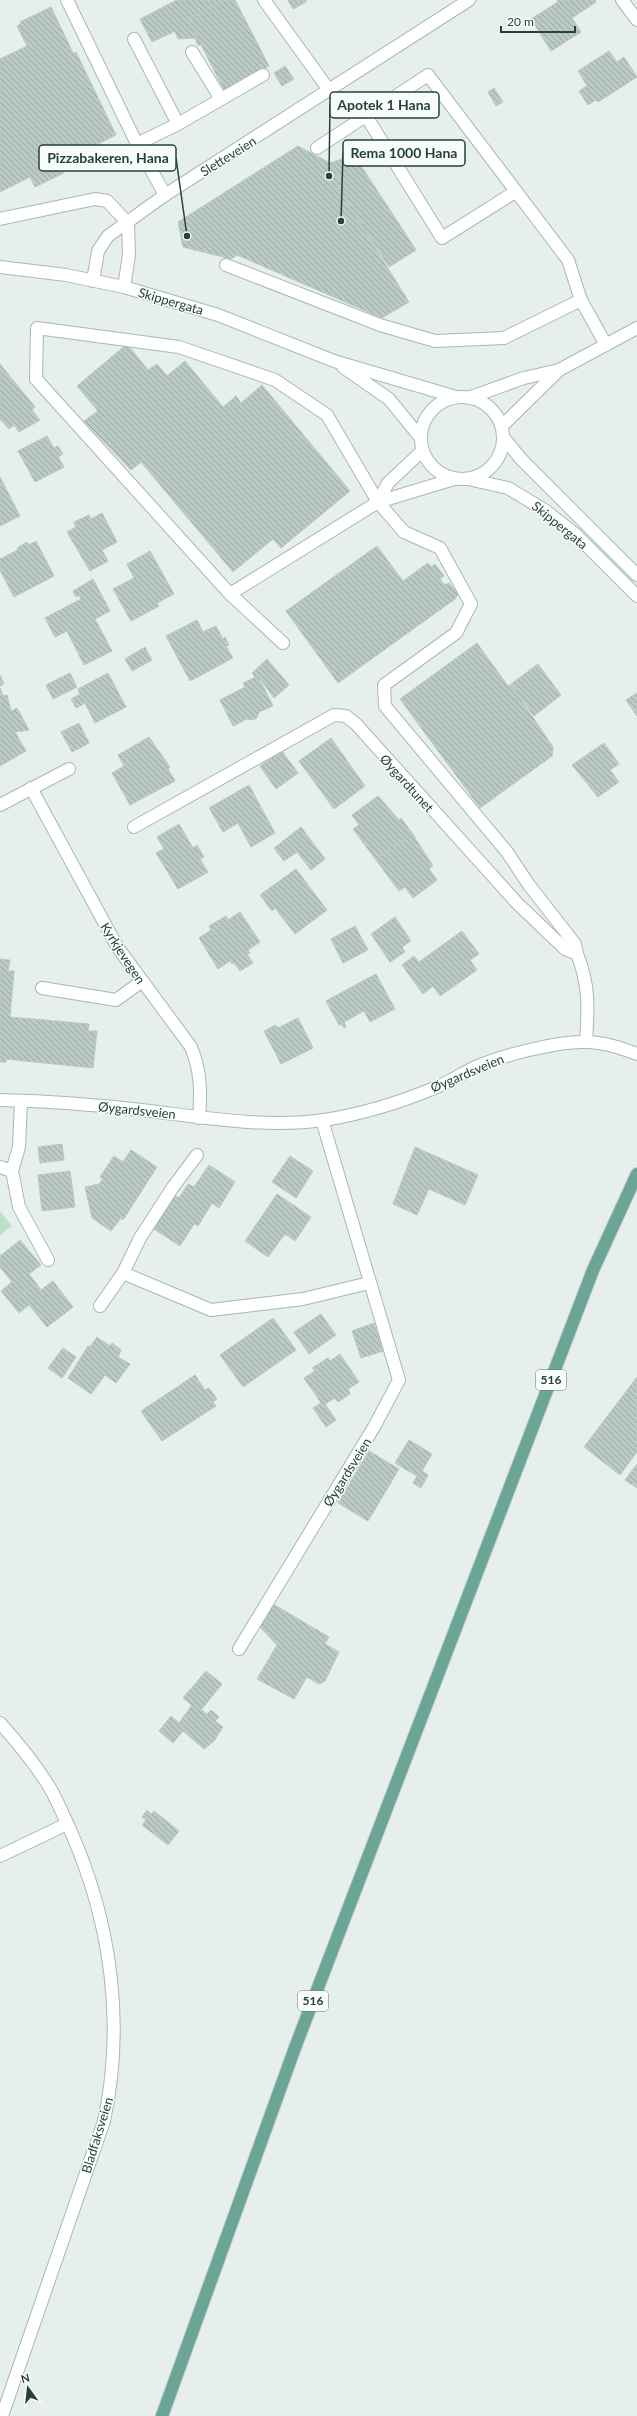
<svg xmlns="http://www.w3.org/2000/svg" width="637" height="2416" font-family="Lato,sans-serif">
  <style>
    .green { fill: #bfe0c8 }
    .building { fill: url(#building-back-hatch); stroke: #b8c9c2 }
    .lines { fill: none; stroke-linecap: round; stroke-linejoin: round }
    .service-casing { stroke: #a8b8b2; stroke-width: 14 }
    .minor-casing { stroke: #a8b8b2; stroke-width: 14 }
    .tertiary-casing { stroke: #a8b8b2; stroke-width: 14 }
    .secondary-casing { stroke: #a4bbb3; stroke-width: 14 }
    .primary-casing { stroke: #c2cac8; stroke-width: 14 }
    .service { stroke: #fff; stroke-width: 12 }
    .minor { stroke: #fff; stroke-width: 12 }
    .tertiary { stroke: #fff; stroke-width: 12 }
    .secondary { stroke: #fff; stroke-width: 12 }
    .primary { stroke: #6aa596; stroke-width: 12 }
    .labels { text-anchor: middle; stroke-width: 3; stroke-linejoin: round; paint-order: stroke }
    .shield { fill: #f7fbf9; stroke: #637a73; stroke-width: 1 }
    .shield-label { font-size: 12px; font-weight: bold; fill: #24423a }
    .street-label { font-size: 13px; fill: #24423a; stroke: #f7fbf9 }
    .leader { fill: none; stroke: #24423a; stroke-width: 1.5 }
    .callout-dot { fill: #24423a; stroke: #f7fbf9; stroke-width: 1.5 }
    .callout { fill: #f7fbf9; stroke: #24423a; stroke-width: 1.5 }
    .callout-label { font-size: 14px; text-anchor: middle; font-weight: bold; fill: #24423a }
  </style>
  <defs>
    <pattern id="building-back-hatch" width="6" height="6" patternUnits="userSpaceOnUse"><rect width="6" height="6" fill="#bbcac4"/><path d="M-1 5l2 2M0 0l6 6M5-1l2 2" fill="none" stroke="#98a6a0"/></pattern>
  </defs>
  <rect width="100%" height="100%" fill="#e6efeb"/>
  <path class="green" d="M 0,1211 L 12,1226 L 0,1235 Z"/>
  <path class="building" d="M 177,0 L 225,0 L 188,19 L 202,45 L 198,45 L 195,38 L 178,39 L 175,31 L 152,42 L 140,19 Z
    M 225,0 L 235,0 L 269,66 L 224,90 L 188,19 Z
    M 288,0 L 306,0 L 306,2 L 293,9 Z
    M 557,0 L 595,0 L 596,2 L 572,18 L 581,32 L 551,51 L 531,19 L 558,2 Z
    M 51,7 L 73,53 L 76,52 L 116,135 L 59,163 L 64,173 L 35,187 L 30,177 L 0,192 L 0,59 L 27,46 L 17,26 L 21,24 L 20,22 Z
    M 609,51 L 617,62 L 624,57 L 637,77 L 598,102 L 596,100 L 588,105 L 579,91 L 587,86 L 578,71 Z
    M 285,66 L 294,79 L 282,86 L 274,73 Z
    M 494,88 L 503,102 L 496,106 L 488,92 Z
    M 298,146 L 330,163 L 344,185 L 338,188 L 409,302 L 382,318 L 237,255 L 231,259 L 183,247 L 178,222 Z
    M 354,155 L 416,250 L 389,267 L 338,188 L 344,185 L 330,163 Z
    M 127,344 L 148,370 L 157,364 L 167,376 L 185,361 L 223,407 L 236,396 L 241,403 L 262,385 L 350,491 L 281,548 L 273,539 L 233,572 L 141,462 L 131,470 L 84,421 L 98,411 L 77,386 Z
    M 0,364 L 35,407 L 32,410 L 40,420 L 19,432 L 14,425 L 9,429 L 0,419 Z
    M 47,436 L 54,448 L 58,446 L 63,454 L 58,457 L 64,467 L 35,482 L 18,451 Z
    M 0,477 L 20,516 L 0,526 Z
    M 102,513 L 117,542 L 102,550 L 108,561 L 90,571 L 67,532 L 76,527 L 74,522 L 89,515 L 91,519 Z
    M 36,541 L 54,576 L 14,597 L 0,570 L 0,559 L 18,550 L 17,548 L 27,542 L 29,545 Z
    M 377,546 L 403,581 L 428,563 L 431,567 L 435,564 L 444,576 L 440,579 L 445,585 L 449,583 L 458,594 L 455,599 L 338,683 L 286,611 Z
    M 150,551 L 174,594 L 157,603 L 159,606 L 131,621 L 113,589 L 134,578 L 127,564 Z
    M 93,579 L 110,611 L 95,619 L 112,651 L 84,665 L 67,631 L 55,637 L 45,618 L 81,599 L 79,595 L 76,597 L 73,591 Z
    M 197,620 L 203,632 L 216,626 L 223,639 L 225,637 L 229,645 L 226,646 L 233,658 L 190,681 L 166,636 Z
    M 477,643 L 508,686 L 511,685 L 553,747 L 552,756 L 480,808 L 400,699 Z
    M 145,647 L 152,660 L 132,671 L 125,659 Z
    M 267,659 L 289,685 L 274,698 L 258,676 L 255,677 L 252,673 Z
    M 538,664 L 561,695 L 534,716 L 511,684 Z
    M 70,673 L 77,687 L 53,699 L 46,685 Z
    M 108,673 L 126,707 L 95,723 L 85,703 L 76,708 L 71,699 L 80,694 L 78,689 Z
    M 0,675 L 4,684 L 0,686 Z
    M 258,676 L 273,706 L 259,712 L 257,718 L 252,720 L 247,719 L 233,726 L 220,700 L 245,687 L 243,683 Z
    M 0,688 L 3,696 L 7,695 L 11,711 L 17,708 L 29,730 L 15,732 L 26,751 L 0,766 Z
    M 637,693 L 637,716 L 626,700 Z
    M 79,723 L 89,743 L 72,752 L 61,732 Z
    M 149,737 L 170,767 L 168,769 L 175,781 L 130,805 L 112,773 L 124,766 L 118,755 Z
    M 331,738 L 365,786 L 334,809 L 299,761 Z
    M 604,743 L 619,764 L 610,770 L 619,782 L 598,797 L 572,765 Z
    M 282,751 L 298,773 L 276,789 L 260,766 Z
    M 249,785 L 275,833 L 251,847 L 238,823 L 223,832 L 209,808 Z
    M 378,796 L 399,820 L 401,818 L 412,833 L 376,860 L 353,829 L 359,825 L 352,815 Z
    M 179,824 L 193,848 L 197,845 L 204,857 L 200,859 L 208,872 L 178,889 L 156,853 L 164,849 L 157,837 Z
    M 301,827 L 325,859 L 311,870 L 297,852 L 284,861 L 274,848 Z
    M 412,833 L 433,866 L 429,869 L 437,880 L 413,898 L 405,887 L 399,891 L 376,860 Z
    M 296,869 L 327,910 L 295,934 L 275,908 L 272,911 L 260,895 Z
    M 240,912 L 260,942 L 248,950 L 250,953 L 247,954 L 253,963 L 240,971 L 234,963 L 232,964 L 230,961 L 218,969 L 199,938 L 211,930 L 209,926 L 226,916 L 228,920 Z
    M 395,917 L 411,941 L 402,947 L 405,952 L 390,962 L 371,934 Z
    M 355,926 L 368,950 L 343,963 L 331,939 Z
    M 462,931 L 479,954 L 470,960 L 477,970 L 440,996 L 433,986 L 423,994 L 402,965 L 414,956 L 419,962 Z
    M 0,959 L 10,960 L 8,971 L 14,971 L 10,1017 L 89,1024 L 88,1031 L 97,1031 L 93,1068 L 6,1059 L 6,1062 L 0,1062 Z
    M 376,974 L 395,1009 L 370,1022 L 364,1011 L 344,1022 L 346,1027 L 344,1028 L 341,1024 L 339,1025 L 326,1001 Z
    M 298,1018 L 313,1048 L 281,1064 L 264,1031 L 276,1025 L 278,1028 Z
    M 62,1144 L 64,1160 L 40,1163 L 38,1147 Z
    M 415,1147 L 478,1175 L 465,1205 L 429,1189 L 417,1215 L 393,1204 Z
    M 131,1150 L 157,1167 L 123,1220 L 121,1218 L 111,1231 L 92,1218 L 85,1187 L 99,1184 L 103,1179 L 100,1177 L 114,1156 L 123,1162 Z
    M 290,1156 L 313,1171 L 296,1198 L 272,1182 Z
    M 209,1165 L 235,1182 L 219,1208 L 212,1203 L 198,1226 L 194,1224 L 180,1246 L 154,1229 L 173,1194 L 179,1198 L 188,1184 L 194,1187 Z
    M 70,1171 L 75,1207 L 42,1211 L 38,1175 Z
    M 277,1194 L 311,1217 L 295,1241 L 285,1234 L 268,1257 L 245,1241 Z
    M 20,1240 L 41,1265 L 29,1274 L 36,1283 L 11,1303 L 1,1291 L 12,1282 L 0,1267 L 0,1256 Z
    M 53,1281 L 73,1307 L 47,1327 L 29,1305 L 19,1313 L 11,1303 L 36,1283 L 41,1290 Z
    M 321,1314 L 336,1335 L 309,1354 L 294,1332 Z
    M 273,1318 L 296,1350 L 243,1387 L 220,1355 Z
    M 374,1323 L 383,1351 L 361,1358 L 352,1331 Z
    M 97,1337 L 110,1346 L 112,1343 L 121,1350 L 118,1357 L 130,1364 L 116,1383 L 105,1375 L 91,1394 L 68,1378 L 88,1346 L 90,1347 Z
    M 63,1348 L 76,1357 L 62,1378 L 48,1368 Z
    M 340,1354 L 359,1382 L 348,1389 L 350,1394 L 338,1402 L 335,1398 L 325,1404 L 336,1420 L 326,1427 L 313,1408 L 321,1403 L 304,1378 L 315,1371 L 312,1368 L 328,1358 L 330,1361 Z
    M 195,1375 L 205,1390 L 209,1388 L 217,1399 L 213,1402 L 216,1406 L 162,1441 L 141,1411 Z
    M 637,1377 L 637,1452 L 620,1475 L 584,1447 Z
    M 409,1440 L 432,1454 L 422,1471 L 428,1475 L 421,1488 L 413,1483 L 417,1476 L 395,1463 Z
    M 369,1451 L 399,1469 L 368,1521 L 338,1503 Z
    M 637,1464 L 637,1488 L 625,1480 Z
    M 273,1604 L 329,1637 L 325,1644 L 339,1652 L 325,1681 L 319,1684 L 307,1677 L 294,1699 L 257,1679 L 277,1645 L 260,1627 Z
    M 206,1671 L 222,1684 L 201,1710 L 198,1707 L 196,1709 L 183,1698 Z
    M 192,1705 L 196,1709 L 198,1707 L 207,1714 L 211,1710 L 219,1717 L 215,1721 L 223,1727 L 214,1741 L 204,1749 L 183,1731 L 173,1743 L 159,1731 L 171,1716 L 179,1723 Z
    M 147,1810 L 151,1814 L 154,1811 L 179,1831 L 168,1845 L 142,1825 L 146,1820 L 142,1817 Z"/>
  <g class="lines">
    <defs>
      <path id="service" d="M 67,0 L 137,144 L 165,195
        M 264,0 L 329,90
        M 622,0 L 637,20
        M 134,39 L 178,124
        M 192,52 L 221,99
        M 366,116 L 442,238 L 515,192
        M 137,144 L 178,124 L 263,75
        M 317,148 L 428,75 L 568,260 L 581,300 L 606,345
        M 0,219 L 95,199 L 107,201 L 128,223
        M 226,265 L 380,325 L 435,341 L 504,338 L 581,300
        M 36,379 L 37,328 L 179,347 L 275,380 L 327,415 L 378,502 L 404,532 L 440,548 L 471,604 L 456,633 L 384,685 L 385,706 L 507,852 L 529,885 L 575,944 L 577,954
        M 0,805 L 69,769
        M 42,988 L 116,1000 L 141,982
        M 0,1167 L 12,1171 L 19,1147 L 21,1101
        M 12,1171 L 19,1207 L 48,1260
        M 100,1306 L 123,1273 L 140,1238 L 173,1187 L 197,1155"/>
      <path id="minor" d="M 93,281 L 98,251 L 108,236 L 165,195 L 469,0
        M 124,287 L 129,255 L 128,223
        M 36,379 L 230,594 L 283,643
        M 471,397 L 524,378 L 559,370 L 637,328
        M 502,426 L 559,370
        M 378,502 L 388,483 L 422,451
        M 230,594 L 378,502 L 454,479
        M 31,788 L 118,948 L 191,1047 C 201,1071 201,1092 199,1118
        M 134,827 L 334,715 L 346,716 L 356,724 L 517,903 L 565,949 L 577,954 C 590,986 588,1009 586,1042
        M 123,1273 L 211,1310 L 303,1299 L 369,1283
        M 239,1649 L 374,1427 L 399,1380 L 322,1120
        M 0,1723 C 18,1743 36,1765 50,1788 C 58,1802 65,1819 72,1834 C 111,1924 125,2024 104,2121 L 2,2416
        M 0,1856 L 67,1824"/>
      <path id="tertiary" d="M 0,1100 C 50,1101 101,1105 150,1111 C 207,1118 267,1128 324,1120 C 363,1114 401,1102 437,1087 C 451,1081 464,1072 478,1066 C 504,1055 558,1041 586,1042 C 604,1042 621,1048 637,1054"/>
      <path id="secondary" d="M 0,267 L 66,275 L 124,287 L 218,315 L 334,361 L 456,397
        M 343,367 L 389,399 L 420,437
        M421 438a41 41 0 1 1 82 0a41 41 0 1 1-82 0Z
        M 504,438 L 521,459 L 637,575
        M 468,479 L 508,488 L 546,511 L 575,534 L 637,596"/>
      <path id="primary" d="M 162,2416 L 296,2045 L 593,1270 L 637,1174"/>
    </defs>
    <use href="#service" class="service-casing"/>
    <use href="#minor" class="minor-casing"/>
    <use href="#tertiary" class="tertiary-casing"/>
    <use href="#secondary" class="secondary-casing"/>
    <use href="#primary" class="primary-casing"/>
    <use href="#service" class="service"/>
    <use href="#minor" class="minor"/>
    <use href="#tertiary" class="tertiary"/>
    <use href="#secondary" class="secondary"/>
    <use href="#primary" class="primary"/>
  </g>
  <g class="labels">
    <g class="shield">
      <rect x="536" y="1370" width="30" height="20" rx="3"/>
      <rect x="298" y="1991" width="30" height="20" rx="3"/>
    </g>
    <g class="shield-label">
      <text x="551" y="1384">516</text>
      <text x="313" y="2005">516</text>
    </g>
    <g class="street-label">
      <text transform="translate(228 156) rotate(-32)" y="5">Sletteveien</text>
      <text transform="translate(171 301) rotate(16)" y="5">Skippergata</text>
      <text transform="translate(560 525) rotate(39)" y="5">Skippergata</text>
      <text transform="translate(407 783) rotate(48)" y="5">Øygardtunet</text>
      <text transform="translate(123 953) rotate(57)" y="5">Kyrkjevegen</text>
      <text transform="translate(467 1073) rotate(-23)" y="5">Øygardsveien</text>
      <text transform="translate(137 1110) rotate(6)" y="5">Øygardsveien</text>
      <text transform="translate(347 1472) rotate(-58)" y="5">Øygardsveien</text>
      <text transform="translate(97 2135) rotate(-73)" y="5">Bladfaksveien</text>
    </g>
  </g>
  <path class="leader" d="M329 176L330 105M341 221L343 153M187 236L176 158"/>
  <g class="callout-dot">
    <circle cx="329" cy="176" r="4"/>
    <circle cx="341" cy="221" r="4"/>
    <circle cx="187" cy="236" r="4"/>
  </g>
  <g class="callout">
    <rect x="330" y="92" width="109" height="26" rx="4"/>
    <rect x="343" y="140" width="122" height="26" rx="4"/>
    <rect x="39" y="145" width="137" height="26" rx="4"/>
  </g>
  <g class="callout-label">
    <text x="384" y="110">Apotek 1 Hana</text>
    <text x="404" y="158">Rema 1000 Hana</text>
    <text x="108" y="163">Pizzabakeren, Hana</text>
  </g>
  <g transform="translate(28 2388) rotate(345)" stroke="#f7fbf9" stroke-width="3" paint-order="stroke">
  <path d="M0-3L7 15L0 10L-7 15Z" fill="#24423a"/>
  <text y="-6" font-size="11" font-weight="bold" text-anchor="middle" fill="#24423a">N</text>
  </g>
  <path d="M501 26v6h74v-6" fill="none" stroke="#24423a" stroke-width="2"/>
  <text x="507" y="26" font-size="12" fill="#24423a" stroke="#f7fbf9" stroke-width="3" paint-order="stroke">20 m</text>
</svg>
